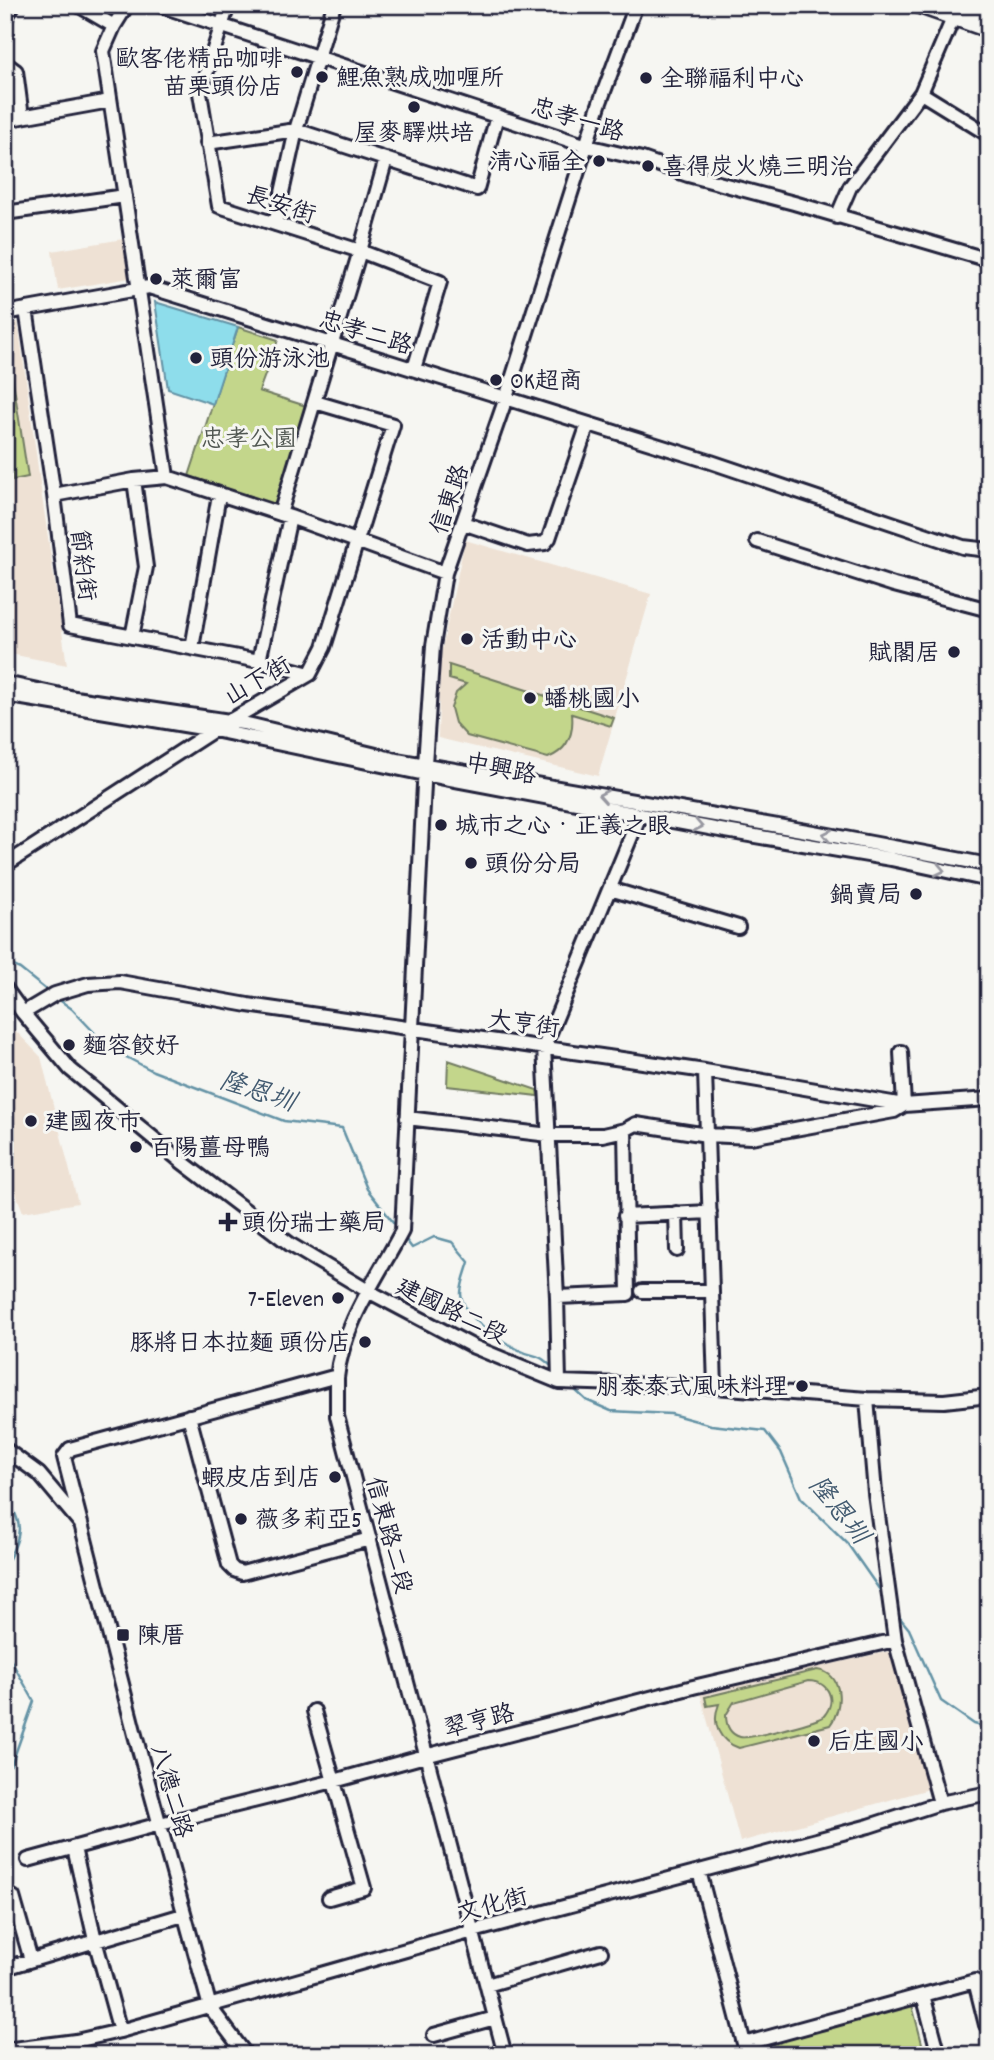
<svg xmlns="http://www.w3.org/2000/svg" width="994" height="2060" font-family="Dekko,'LXGW WenKai TC',sans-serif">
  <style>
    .built { fill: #eee1d4 }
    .green { fill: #c3d68b; stroke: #727c63; stroke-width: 2; fill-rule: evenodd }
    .water { fill: #8eddeb; stroke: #6392a5; stroke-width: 2 }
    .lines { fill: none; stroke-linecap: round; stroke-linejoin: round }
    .stream { stroke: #6392a5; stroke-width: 2.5 }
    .minor-casing { stroke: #22223b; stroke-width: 18 }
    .major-casing { stroke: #22223b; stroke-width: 21 }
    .minor { stroke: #f6f6f2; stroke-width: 12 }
    .major { stroke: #f6f6f2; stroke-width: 16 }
    .oneway { stroke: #9797a0 }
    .poi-dot { fill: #22223b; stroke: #f6f6f2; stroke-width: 2.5 }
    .labels { text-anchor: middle; stroke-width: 6; stroke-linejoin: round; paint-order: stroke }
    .poi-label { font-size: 24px; fill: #22223b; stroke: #f6f6f2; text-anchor: start }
    .street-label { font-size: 24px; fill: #22223b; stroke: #f6f6f2 }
    .park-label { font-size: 24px; fill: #525853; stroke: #f6f6f2 }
    .water-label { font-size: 26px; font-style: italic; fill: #425a70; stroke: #f6f6f2 }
  </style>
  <rect width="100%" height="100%" fill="#f6f6f2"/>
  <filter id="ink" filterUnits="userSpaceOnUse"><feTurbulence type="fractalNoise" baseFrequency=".0143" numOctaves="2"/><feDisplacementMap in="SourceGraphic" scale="14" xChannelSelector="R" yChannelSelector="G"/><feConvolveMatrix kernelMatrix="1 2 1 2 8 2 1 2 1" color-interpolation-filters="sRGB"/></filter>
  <g filter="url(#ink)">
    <path class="built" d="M 123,239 L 130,278 L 58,290 L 52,251 Z
      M 18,322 L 42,497 L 67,665 L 5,653 L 5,324 Z
      M 465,540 L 651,594 L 598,776 L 438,738 L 440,658 Z
      M 11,1026 L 41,1057 L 78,1203 L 23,1212 L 13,1186 L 5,1187 L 5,1028 Z
      M 890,1651 L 929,1789 L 740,1842 L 700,1693 Z"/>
    <path class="green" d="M 238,327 L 278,340 L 259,391 L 306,406 L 277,506 L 189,476 Z
      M 6,335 L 28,477 L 13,480 L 10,462 L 5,466 Z
      M 449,665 L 614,718 L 611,726 L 572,714 C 574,734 568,750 548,758 L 467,736 L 455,723 L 451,708 L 456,693 L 466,684 L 449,679 Z
      M 448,1060 L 537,1090 L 538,1096 L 447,1086 Z
      M 817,1670 C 844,1673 843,1708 830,1725 L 739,1748 C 719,1741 711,1724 719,1704 L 707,1706 L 705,1697 ZM 808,1681 C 829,1681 838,1701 823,1717 C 813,1722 749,1740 740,1737 C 730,1734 726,1725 726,1715 L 734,1702 Z
      M 912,2005 L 925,2055 L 752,2055 L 751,2049 Z"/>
    <path class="water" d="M 155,302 L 238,327 L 213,404 L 168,389 Z"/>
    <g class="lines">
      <path class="stream" d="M 7,963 L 20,969 L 50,993
        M 58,999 L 72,1009 L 109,1048 L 153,1071 L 284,1121 L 342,1128 L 367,1189 L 397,1227
        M 403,1236 L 412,1248 L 434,1237 L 452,1242 L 469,1262 C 466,1272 461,1284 461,1294 C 462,1316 501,1341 519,1350 C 535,1358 537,1352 552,1367
        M 573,1388 L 586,1400 L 611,1411 L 671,1414 L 711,1425 L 765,1431 L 781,1452 L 801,1498 L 847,1543 L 884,1596
        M 5,1495 C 26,1528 21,1533 5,1567
        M 896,1613 L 909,1629 L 941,1701 L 974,1724 L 989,1728
        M 5,1650 L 34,1701 L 12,1763 L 5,1772
        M 5,1871 L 11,1879 L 7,1893"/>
      <defs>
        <path id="minor" d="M 78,5 L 114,26
          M 127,5 L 114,26 L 103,51 L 167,477
          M 159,5 L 587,146 L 642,159 L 688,175 L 794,203 L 989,260
          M 228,5 L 200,93 L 219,206 L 360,251 L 440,282 L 414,369
          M 5,19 L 13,5
          M 5,63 L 16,71 L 22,117
          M 921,93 L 989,135
          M 5,120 L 110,101
          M 207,143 L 296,130 L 477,189 L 497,116
          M 5,213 L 125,196
          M 837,217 L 850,187 L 921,93 L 957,9
          M 275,224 L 296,130 L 334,5
          M 26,309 L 54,495 L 70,625 L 259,661 L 310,674
          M 5,313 L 149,287 L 711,462 L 963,547 L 989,550
          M 54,495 L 134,480 L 167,477 L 290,517 L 445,573
          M 280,514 L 360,251 L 386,159
          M 463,523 L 528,545 L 545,543 L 549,538 L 588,424
          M 757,541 L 894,585 L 989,610
          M 132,637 L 146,567 L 134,480
          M 192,648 L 219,495
          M 259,661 L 290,517
          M 5,683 L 75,698 L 243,723 L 397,760 L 813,832 L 989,865
          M 5,695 L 214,730 L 444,778 L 720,830 L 891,859 L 989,880
          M 5,865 L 214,730 L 310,674 L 324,647 L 393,425 L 315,402
          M 610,889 L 738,927
          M 5,988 L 23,1013 L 70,1069 L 182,1162 L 291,1245 L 368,1291 L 474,1347 L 559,1382 L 715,1387 L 867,1399 L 944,1401 L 989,1396
          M 23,1013 L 55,994 L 88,984 L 120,982 L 248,1005 L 705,1071 L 904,1105 L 989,1099
          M 705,1071 L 715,1387
          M 407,1118 L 549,1135 L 603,1135 L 625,1130 L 636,1124 L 707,1135 L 751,1137 L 894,1111 L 904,1105 L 901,1052
          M 676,1213 L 677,1250
          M 625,1216 L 710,1212
          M 642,1291 L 712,1291
          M 557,1297 L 628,1294 L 625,1130
          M 559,1382 L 557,1297 L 544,1047 L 640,815
          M 867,1399 L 875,1493 L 895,1640 L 940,1803
          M 189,1416 L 229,1565 L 234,1570 L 242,1573 L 370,1539
          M 5,1449 L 39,1474 L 81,1524
          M 314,1711 L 364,1888 L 329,1898
          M 74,1848 L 95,1940 L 120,2031
          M 28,1860 L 160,1824 L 334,1781 L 425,1756 L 693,1687 L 895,1640
          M 699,1871 L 747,2055
          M 5,1900 L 13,1897 L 31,1960
          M 5,1968 L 183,1915
          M 487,1985 L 601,1952
          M 434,2035 L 495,2018
          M 744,2044 L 923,1995
          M 5,2050 L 76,2041 L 120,2031 L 473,1931 L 869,1826 L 940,1803 L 989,1793
          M 246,2055 L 210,2007 L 135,1735 L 64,1457 L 70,1449 L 337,1376
          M 505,2055 L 337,1416 C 337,1404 337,1391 337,1378 C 342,1325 378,1277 402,1231 L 425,764 L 433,646 L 445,573 L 506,398 L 599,105 L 636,5
          M 939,2055 L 923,1995 L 975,1981 L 986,2025"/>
        <path id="major" d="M 920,5 L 989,29
          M 960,5 L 989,15"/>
      </defs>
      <use href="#minor" class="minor-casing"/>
      <use href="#major" class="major-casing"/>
      <use href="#minor" class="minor"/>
      <use href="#major" class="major"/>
    </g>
    <defs><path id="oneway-chevron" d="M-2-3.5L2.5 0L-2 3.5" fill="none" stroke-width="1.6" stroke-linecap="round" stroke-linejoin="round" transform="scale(1.75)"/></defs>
    <g class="oneway">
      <use href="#oneway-chevron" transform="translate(603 796) rotate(-170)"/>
      <use href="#oneway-chevron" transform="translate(698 826) rotate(11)"/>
      <use href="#oneway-chevron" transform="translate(827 835) rotate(-169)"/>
      <use href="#oneway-chevron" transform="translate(940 870) rotate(12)"/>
    </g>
  </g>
  <g class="poi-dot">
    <circle cx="297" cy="72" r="7"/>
    <circle cx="322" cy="77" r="7"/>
    <circle cx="646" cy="78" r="7"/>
    <circle cx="414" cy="107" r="7"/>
    <circle cx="599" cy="161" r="7"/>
    <circle cx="648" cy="166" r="7"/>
    <circle cx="156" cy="279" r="7"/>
    <circle cx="196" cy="358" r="7"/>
    <circle cx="496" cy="380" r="7"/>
    <circle cx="467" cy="639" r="7"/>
    <circle cx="954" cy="652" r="7"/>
    <circle cx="530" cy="698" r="7"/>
    <circle cx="441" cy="825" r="7"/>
    <circle cx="471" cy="863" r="7"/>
    <circle cx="916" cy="894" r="7"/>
    <circle cx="69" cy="1045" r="7"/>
    <circle cx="31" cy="1121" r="7"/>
    <circle cx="136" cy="1147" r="7"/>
    <path d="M224.5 1211.5h7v7h7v7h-7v7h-7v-7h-7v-7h7z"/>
    <circle cx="338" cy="1298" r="7"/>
    <circle cx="365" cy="1342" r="7"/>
    <circle cx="802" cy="1386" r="7"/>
    <circle cx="335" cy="1477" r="7"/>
    <circle cx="241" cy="1519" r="7"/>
    <rect x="116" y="1628" width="14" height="14" rx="3.5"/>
    <circle cx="814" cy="1741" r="7"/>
  </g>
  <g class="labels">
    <g class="poi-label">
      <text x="283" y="66" text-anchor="end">歐客佬精品咖啡<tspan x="283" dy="28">苗栗頭份店</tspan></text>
      <text x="336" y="85">鯉魚熟成咖喱所</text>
      <text x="660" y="86">全聯福利中心</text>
      <text x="414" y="140" text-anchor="middle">屋麥驛烘培</text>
      <text x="585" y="169" text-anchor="end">清心福全</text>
      <text x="662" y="174">喜得炭火燒三明治</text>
      <text x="170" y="287">萊爾富</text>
      <text x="210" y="366">頭份游泳池</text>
      <text x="510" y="388">OK超商</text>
      <text x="481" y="647">活動中心</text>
      <text x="940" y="660" text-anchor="end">賦閣居</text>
      <text x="544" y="706">蟠桃國小</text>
      <text x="455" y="833">城市之心‧正義之眼</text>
      <text x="485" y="871">頭份分局</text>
      <text x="902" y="902" text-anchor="end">鍋賣局</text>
      <text x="83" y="1053">麵容餃好</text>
      <text x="45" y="1129">建國夜市</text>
      <text x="150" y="1155">百陽薑母鴨</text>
      <text x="242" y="1230">頭份瑞士藥局</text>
      <text x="324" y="1306" text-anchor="end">7-Eleven</text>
      <text x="351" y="1350" text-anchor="end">豚將日本拉麵 頭份店</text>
      <text x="788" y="1394" text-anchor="end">朋泰泰式風味料理</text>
      <text x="321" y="1485" text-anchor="end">蝦皮店到店</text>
      <text x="255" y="1527">薇多莉亞5</text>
      <text x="137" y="1643">陳厝</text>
      <text x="828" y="1749">后庄國小</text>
    </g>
    <g class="street-label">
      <text transform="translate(578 119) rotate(17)" y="8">忠孝一路</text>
      <text transform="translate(281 204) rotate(18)" y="8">長安街</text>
      <text transform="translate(366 332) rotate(17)" y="8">忠孝二路</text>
      <text transform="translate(449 499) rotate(-71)" y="8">信東路</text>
      <text transform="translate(84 565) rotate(83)" y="8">節約街</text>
      <text transform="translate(257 680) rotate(-30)" y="8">山下街</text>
      <text transform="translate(501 768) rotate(11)" y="8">中興路</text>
      <text transform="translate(524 1023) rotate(8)" y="8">大亨街</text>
      <text transform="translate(452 1310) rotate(26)" y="8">建國路二段</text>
      <text transform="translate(390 1535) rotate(75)" y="8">信東路二段</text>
      <text transform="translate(479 1720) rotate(-14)" y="8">翠亨路</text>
      <text transform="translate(172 1791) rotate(74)" y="8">八德二路</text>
      <text transform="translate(492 1904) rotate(-15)" y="8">文化街</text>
    </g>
    <g class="park-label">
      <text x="249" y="446">忠孝公園</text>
    </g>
    <g class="water-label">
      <text transform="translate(258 1090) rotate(18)" y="9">隆恩圳</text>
      <text transform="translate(840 1509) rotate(51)" y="9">隆恩圳</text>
    </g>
  </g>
  <rect width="994" height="2060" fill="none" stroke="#f6f6f2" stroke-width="28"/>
  <rect x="14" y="14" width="966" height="2032" fill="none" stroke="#22223b" stroke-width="2.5" filter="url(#ink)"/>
</svg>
